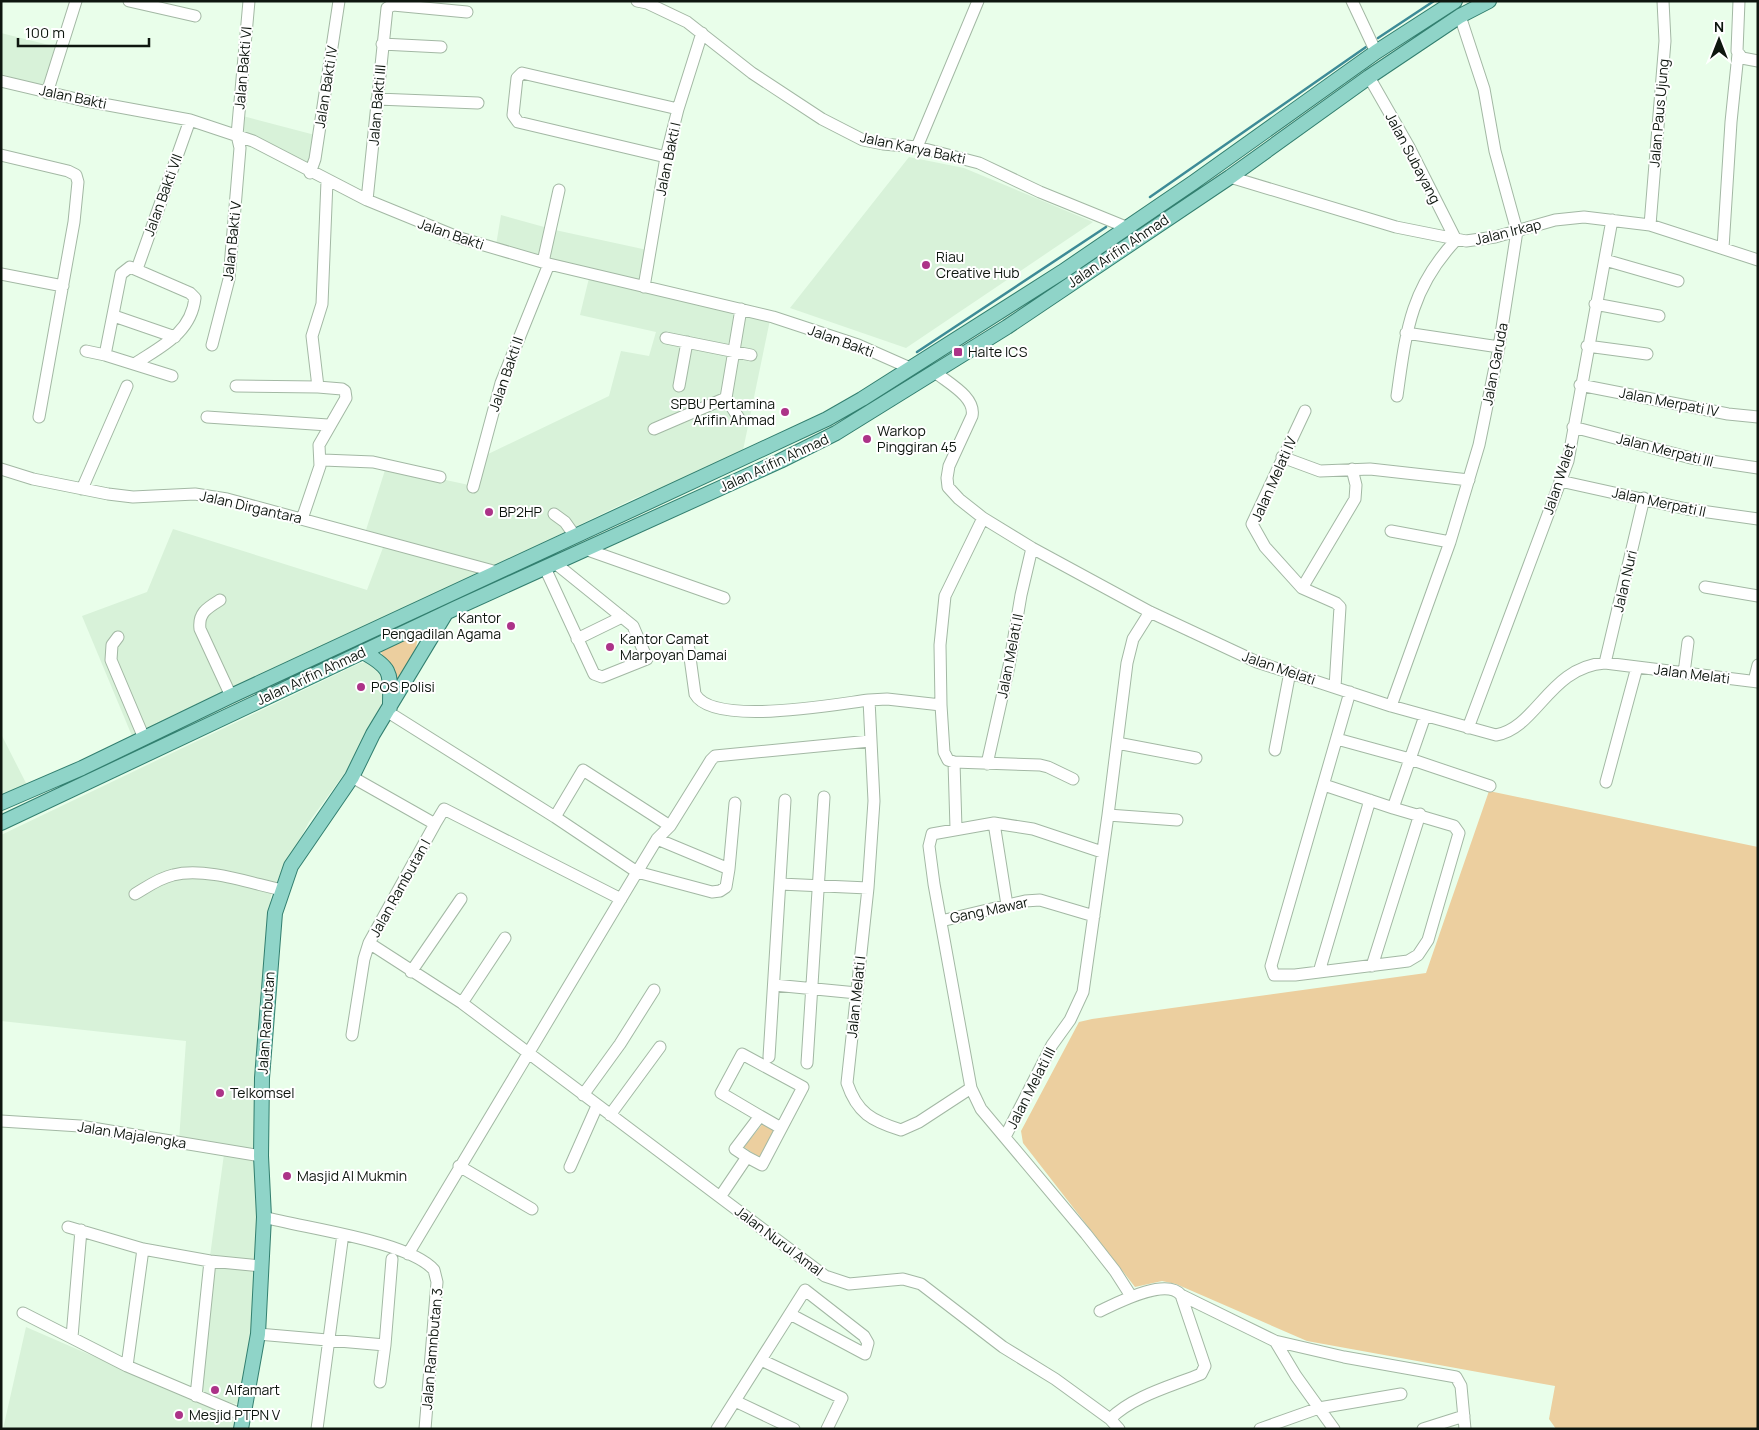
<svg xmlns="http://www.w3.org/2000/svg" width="1759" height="1430" font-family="Manrope,sans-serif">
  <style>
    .built { fill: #d8f2d9 }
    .green { fill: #eccf9f }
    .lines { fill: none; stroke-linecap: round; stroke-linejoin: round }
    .stream { stroke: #3d8b97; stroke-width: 2.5 }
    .minor-casing { stroke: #a3b8a4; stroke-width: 13 }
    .major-casing { stroke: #327f6f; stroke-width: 16 }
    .minor { stroke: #fff; stroke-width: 11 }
    .major { stroke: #8fd4c8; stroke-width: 14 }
    .poi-dot { fill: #ac3388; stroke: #fff; stroke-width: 2 }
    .labels { text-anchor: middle; stroke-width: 4; stroke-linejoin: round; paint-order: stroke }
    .street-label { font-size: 14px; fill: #0e160f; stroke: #fff }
    .poi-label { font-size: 14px; fill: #0e160f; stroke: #fff; text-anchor: start }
  </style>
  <rect width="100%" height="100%" fill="#e9feea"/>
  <path class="built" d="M 1,33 L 57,47 L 45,87 L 1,74 Z
    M 243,116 L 315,135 L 309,166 L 241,133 Z
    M 909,157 L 964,168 L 1093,222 L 906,348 L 790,308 Z
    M 501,215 L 555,230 L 652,251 L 639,281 L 496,245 Z
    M 589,278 L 770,320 L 742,455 L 633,499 L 376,623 L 132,736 L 82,616 L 147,592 L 173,529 L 367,590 L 387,537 L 366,530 L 386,467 L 478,487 L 486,455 L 609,396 L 621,351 L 649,356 L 656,332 L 580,315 Z
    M 379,660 L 392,701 L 347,770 L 309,822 L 271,895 L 258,1034 L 253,1150 L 258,1215 L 253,1329 L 244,1399 L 237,1404 L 206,1398 L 200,1387 L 210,1256 L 225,1147 L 179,1140 L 186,1041 L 1,1021 L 1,835 L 360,663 Z
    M 1,734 L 27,785 L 1,796 Z
    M 26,1327 L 240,1420 L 237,1429 L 3,1429 Z"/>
  <path class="green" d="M 419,630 L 415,654 L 398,682 L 379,649 Z
    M 1489,791 L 1758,847 L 1758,1429 L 1556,1429 L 1549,1419 L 1555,1386 L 1307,1341 L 1176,1284 L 1162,1281 L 1135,1287 L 1023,1143 L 1021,1131 L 1079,1022 L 1092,1019 L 1426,973 Z
    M 764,1122 L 775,1129 L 760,1158 L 744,1147 Z"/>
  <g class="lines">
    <path class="stream" d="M 1378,38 L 1434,1
      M 1150,197 L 1366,47
      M 917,352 L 1106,227"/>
    <defs>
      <path id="minor" d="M 129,1 L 195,16
        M 637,1 L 647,3 L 687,22 L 752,73 L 822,119 L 863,140 L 883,144 L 917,147 L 979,163 L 1040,192 L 1126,227
        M 1352,1 L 1376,52
        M 1739,1 L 1737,51 L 1742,58 L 1758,61
        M 382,44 L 441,47
        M 1369,77 L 1409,147 L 1456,240 C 1410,289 1406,332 1397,396
        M 1,81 L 81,100 L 190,120 L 253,141 L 367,200 L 460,238 L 549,264 L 773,317 L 858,345 L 910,368
        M 47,93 L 76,1
        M 377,99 L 478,103
        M 917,147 L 978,1
        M 1,155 L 68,171 L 76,175 L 78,182 L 74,222 L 39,417
        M 666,157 L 518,122 L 513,115 L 517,78 L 522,73 L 678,109
        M 310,173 L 315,159 L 339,1
        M 1230,177 L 1396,227 L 1466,241 L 1495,237 L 1555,220 L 1584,217 L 1650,225 L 1758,260
        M 367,200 L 387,8 L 393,5 L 467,12
        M 1650,225 L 1665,41 L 1663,1
        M 1723,248 L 1731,122 L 1738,54
        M 1605,260 L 1678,281
        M 543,262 L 559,190
        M 137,269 L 190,120
        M 1,274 L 63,286
        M 644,287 L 666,157 L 678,109 L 702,33
        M 1595,304 L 1659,316
        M 114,316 L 175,337
        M 1406,333 L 1499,347
        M 666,338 L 751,355
        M 212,345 L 229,279 L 240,148 L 237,135 L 249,1
        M 1587,346 L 1647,354
        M 86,351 L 105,355 L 172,376
        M 105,355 L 121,274 L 130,267 L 190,293 L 195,298 C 191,333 162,346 136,363
        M 935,372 C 948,383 976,397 972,416 L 949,466 L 947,478 L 948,487 L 959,499 L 983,518 L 1032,548 L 1150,612 L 1257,662 L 1391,706 L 1496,735 C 1537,728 1549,667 1605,663 L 1758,682
        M 1580,385 L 1728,414 L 1758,417
        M 236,386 L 318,387
        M 679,386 L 687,342
        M 726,398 L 740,420
        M 1305,411 L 1252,524 L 1265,547 L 1302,588 L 1336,603 L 1340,607 L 1335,687
        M 207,417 L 328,425
        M 1573,427 L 1691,458 L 1758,468
        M 654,429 L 726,398 L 741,309
        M 1282,457 L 1320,471 L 1370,469 L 1469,480
        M 320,463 L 323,460 L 373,462 L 440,477
        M 1,469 L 33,479 L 108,494 L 133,497 L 195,494 L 227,499 L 497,572
        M 1560,481 L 1687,509 L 1758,519
        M 473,487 L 501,383 L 549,264
        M 82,489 L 127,386
        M 554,514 L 565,522 L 575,536
        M 983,518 L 945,596 L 940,645 L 941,705 L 887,699 L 869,700 L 874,801 L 868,888 L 847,1083 C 857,1113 872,1121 901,1130 L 919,1122 L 971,1088 L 934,884 L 929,846 L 932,834 L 994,823 L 1033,829 L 1102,852
        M 302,519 L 320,466 L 319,445 L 346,398 L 345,391 L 342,389 L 318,387 L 312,336 L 322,304 L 327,181
        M 1391,531 L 1450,542
        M 585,549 L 724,598
        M 545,568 L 594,674 L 602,677 L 647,659 L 633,626 L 555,563
        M 1705,587 L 1758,596
        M 1302,588 L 1355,499 L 1356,485 L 1352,469
        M 220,600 C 207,608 198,613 200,629 L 231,696
        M 118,637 L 112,645 L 111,660 L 144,738
        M 577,639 L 622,617
        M 688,643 L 695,694 C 713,727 836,704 869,700
        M 1605,663 L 1644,498
        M 1684,673 L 1688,642
        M 1754,681 L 1758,665
        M 1350,692 L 1271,966 L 1274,975 L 1295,975 L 1408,961 L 1418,955 L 1428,940 L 1459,833 L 1454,826 L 1393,808
        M 941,705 L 944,752 L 948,760 L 954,762 L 1040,765 L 1048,767 L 1073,779
        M 1391,706 L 1450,542 L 1479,445 L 1499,347 L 1517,231 L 1495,151 L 1484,89 L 1460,16
        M 388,712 L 555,817 L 637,872 L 712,892 L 720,891 L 726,887 L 729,869 L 657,839
        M 1468,728 L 1568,461 L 1612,220
        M 1337,739 L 1410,759 L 1490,786
        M 1117,743 L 1196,758
        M 1275,750 L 1290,672
        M 954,762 L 956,828
        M 987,764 L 1009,666 L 1021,595 L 1032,548
        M 352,777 L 435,824 L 369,943 L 462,1003 L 825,1276 L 849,1284 L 903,1279 L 921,1284 L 1003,1347 L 1055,1379 L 1110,1419 L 1119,1429
        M 1606,782 L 1637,667
        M 1324,785 L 1393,808 L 1425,716
        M 1108,815 L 1177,820
        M 555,817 L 583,770 L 670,826
        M 994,823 L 1007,905
        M 435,824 L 444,809 L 621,899
        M 729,869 L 735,803
        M 780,884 L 868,888
        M 135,894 C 147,887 159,878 173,875 C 205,867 250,883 282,890
        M 941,921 L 1025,901 L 1040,900 L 1094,916
        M 1372,966 L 1420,814
        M 411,972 L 461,899
        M 1319,972 L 1370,800
        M 774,985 L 857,993
        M 462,1003 L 505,938
        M 352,1035 L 364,959 L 369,943
        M 769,1057 L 785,800
        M 807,1063 L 824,797
        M 971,1088 L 981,1109 L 1086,1234 L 1115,1271 L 1131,1296
        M 583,1095 L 620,1044 L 654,990
        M 610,1115 L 660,1047
        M 760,1116 L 781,1128
        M 1,1121 L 80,1126 L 261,1156
        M 1005,1137 L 1052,1045 L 1070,1020 L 1083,992 L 1108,815 L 1127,663 L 1133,639 L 1150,612
        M 459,1166 L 532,1209
        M 570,1167 L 597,1106
        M 720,1197 L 747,1157 L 735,1149 L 760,1116 L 721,1093 L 742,1054 L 803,1087 L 762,1165 L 747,1157
        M 264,1217 C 303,1228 409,1241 434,1270 L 437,1282 L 425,1429
        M 68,1227 L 143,1249 L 210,1261 L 261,1266
        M 408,1254 L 637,872 L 657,839 L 670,826 L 711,760 L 715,756 L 870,741
        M 1181,1295 L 1275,1341 L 1296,1376 L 1334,1429
        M 1100,1311 C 1117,1303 1166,1277 1181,1295 L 1205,1366 L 1201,1374 C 1172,1386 1133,1396 1110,1419
        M 23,1313 L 127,1366 L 245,1416
        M 258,1334 L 385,1345 L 392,1259
        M 72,1337 L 81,1230
        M 1275,1341 L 1344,1357 L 1456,1377 L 1461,1386 L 1465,1429
        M 761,1360 L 842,1398 L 827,1429
        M 127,1366 L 143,1249
        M 380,1382 L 385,1345
        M 196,1396 L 210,1261
        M 735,1401 L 794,1429
        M 317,1429 L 342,1241
        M 717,1429 L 805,1290 L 864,1336 L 868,1343 L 865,1354 L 790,1314
        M 1260,1429 L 1319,1408 L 1401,1394
        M 1423,1429 L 1464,1416"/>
      <path id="major" d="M 363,652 C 394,669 390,674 390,707
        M 1,803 L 82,768 L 231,696 L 827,419 L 862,399 L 1062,272 L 1194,182 L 1376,52 L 1455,1
        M 1,823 L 456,608 L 780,461 L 836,433 L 1007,327 L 1230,177 L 1369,77 L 1460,16 L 1489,1
        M 241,1429 L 258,1334 L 264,1217 L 261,1156 L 262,1078 L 275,913 L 291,866 L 352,777 L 373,734 L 446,613"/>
    </defs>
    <use href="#minor" class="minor-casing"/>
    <use href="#major" class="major-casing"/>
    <use href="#minor" class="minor"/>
    <use href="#major" class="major"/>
  </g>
  <g class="poi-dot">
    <circle cx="926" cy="265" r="5"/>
    <rect x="953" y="347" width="10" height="10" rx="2.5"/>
    <circle cx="785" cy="412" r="5"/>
    <circle cx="867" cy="439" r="5"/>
    <circle cx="489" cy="512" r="5"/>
    <circle cx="511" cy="626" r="5"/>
    <circle cx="610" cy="647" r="5"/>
    <circle cx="361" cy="687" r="5"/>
    <circle cx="220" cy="1093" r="5"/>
    <circle cx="287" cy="1176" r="5"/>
    <circle cx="215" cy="1390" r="5"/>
    <circle cx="179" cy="1415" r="5"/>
  </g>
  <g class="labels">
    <g class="street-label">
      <text transform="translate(243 68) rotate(-85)" y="5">Jalan Bakti VI</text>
      <text transform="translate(326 87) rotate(-81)" y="5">Jalan Bakti IV</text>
      <text transform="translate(73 97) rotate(12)" y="5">Jalan Bakti</text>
      <text transform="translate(377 105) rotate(-85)" y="5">Jalan Bakti III</text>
      <text transform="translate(1659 113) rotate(-85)" y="5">Jalan Paus Ujung</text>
      <text transform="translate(913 148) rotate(12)" y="5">Jalan Karya Bakti</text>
      <text transform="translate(1413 158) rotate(62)" y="5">Jalan Subayang</text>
      <text transform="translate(668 159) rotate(-78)" y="5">Jalan Bakti I</text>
      <text transform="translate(163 195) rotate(-70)" y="5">Jalan Bakti VII</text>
      <text transform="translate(1508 232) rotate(-14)" y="5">Jalan Irkap</text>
      <text transform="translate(451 234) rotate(19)" y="5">Jalan Bakti</text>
      <text transform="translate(232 241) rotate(-84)" y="5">Jalan Bakti V</text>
      <text transform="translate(1118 251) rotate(-34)" y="5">Jalan Arifin Ahmad</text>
      <text transform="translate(841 341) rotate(20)" y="5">Jalan Bakti</text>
      <text transform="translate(1495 364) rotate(-79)" y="5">Jalan Garuda</text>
      <text transform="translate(506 374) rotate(-71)" y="5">Jalan Bakti II</text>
      <text transform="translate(1669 402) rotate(11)" y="5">Jalan Merpati IV</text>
      <text transform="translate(1665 450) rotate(14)" y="5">Jalan Merpati III</text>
      <text transform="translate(774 463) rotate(-25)" y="5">Jalan Arifin Ahmad</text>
      <text transform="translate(1274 479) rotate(-66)" y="5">Jalan Melati IV</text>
      <text transform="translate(1559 479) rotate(-72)" y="5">Jalan Walet</text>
      <text transform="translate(1659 502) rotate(12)" y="5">Jalan Merpati II</text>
      <text transform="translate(251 507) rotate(13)" y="5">Jalan Dirgantara</text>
      <text transform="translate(1625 581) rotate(-77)" y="5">Jalan Nuri</text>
      <text transform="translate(1010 656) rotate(-79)" y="5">Jalan Melati II</text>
      <text transform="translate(1279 668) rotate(19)" y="5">Jalan Melati</text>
      <text transform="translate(1692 674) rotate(7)" y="5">Jalan Melati</text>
      <text transform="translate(311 676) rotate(-25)" y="5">Jalan Arifin Ahmad</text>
      <text transform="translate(400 888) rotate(-61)" y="5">Jalan Rambutan I</text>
      <text transform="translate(989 910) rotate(-12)" y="5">Gang Mawar</text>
      <text transform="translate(856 997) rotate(-84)" y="5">Jalan Melati I</text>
      <text transform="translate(266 1023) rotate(-86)" y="5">Jalan Rambutan</text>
      <text transform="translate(1031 1088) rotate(-63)" y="5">Jalan Melati III</text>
      <text transform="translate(132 1135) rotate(9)" y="5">Jalan Majalengka</text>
      <text transform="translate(779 1241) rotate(37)" y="5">Jalan Nurul Amal</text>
      <text transform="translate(432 1349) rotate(-85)" y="5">Jalan Ramnbutan 3</text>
    </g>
    <g class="poi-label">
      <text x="936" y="262">Riau<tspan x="936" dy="16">Creative Hub</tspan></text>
      <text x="968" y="357">Halte ICS</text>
      <text x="775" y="409" text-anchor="end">SPBU Pertamina<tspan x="775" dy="16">Arifin Ahmad</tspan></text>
      <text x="877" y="436">Warkop<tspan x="877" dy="16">Pinggiran 45</tspan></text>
      <text x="499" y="517">BP2HP</text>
      <text x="501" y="623" text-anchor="end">Kantor<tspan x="501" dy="16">Pengadilan Agama</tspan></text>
      <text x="620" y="644">Kantor Camat<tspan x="620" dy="16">Marpoyan Damai</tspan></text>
      <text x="371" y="692">POS Polisi</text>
      <text x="230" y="1098">Telkomsel</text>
      <text x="297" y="1181">Masjid Al Mukmin</text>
      <text x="225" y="1395">Alfamart</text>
      <text x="189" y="1420">Mesjid PTPN V</text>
    </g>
  </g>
  <rect width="1759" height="1430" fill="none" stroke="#0e160f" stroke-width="5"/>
  <g transform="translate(1719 40)" stroke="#ffffff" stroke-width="4" paint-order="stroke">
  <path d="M0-4L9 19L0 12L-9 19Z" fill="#0e160f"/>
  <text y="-8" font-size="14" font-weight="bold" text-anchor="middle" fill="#0e160f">N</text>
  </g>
  <path d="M18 38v8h131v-8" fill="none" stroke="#0e160f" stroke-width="2.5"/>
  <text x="25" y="38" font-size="15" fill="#0e160f" stroke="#ffffff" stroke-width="4" paint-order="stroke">100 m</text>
</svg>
